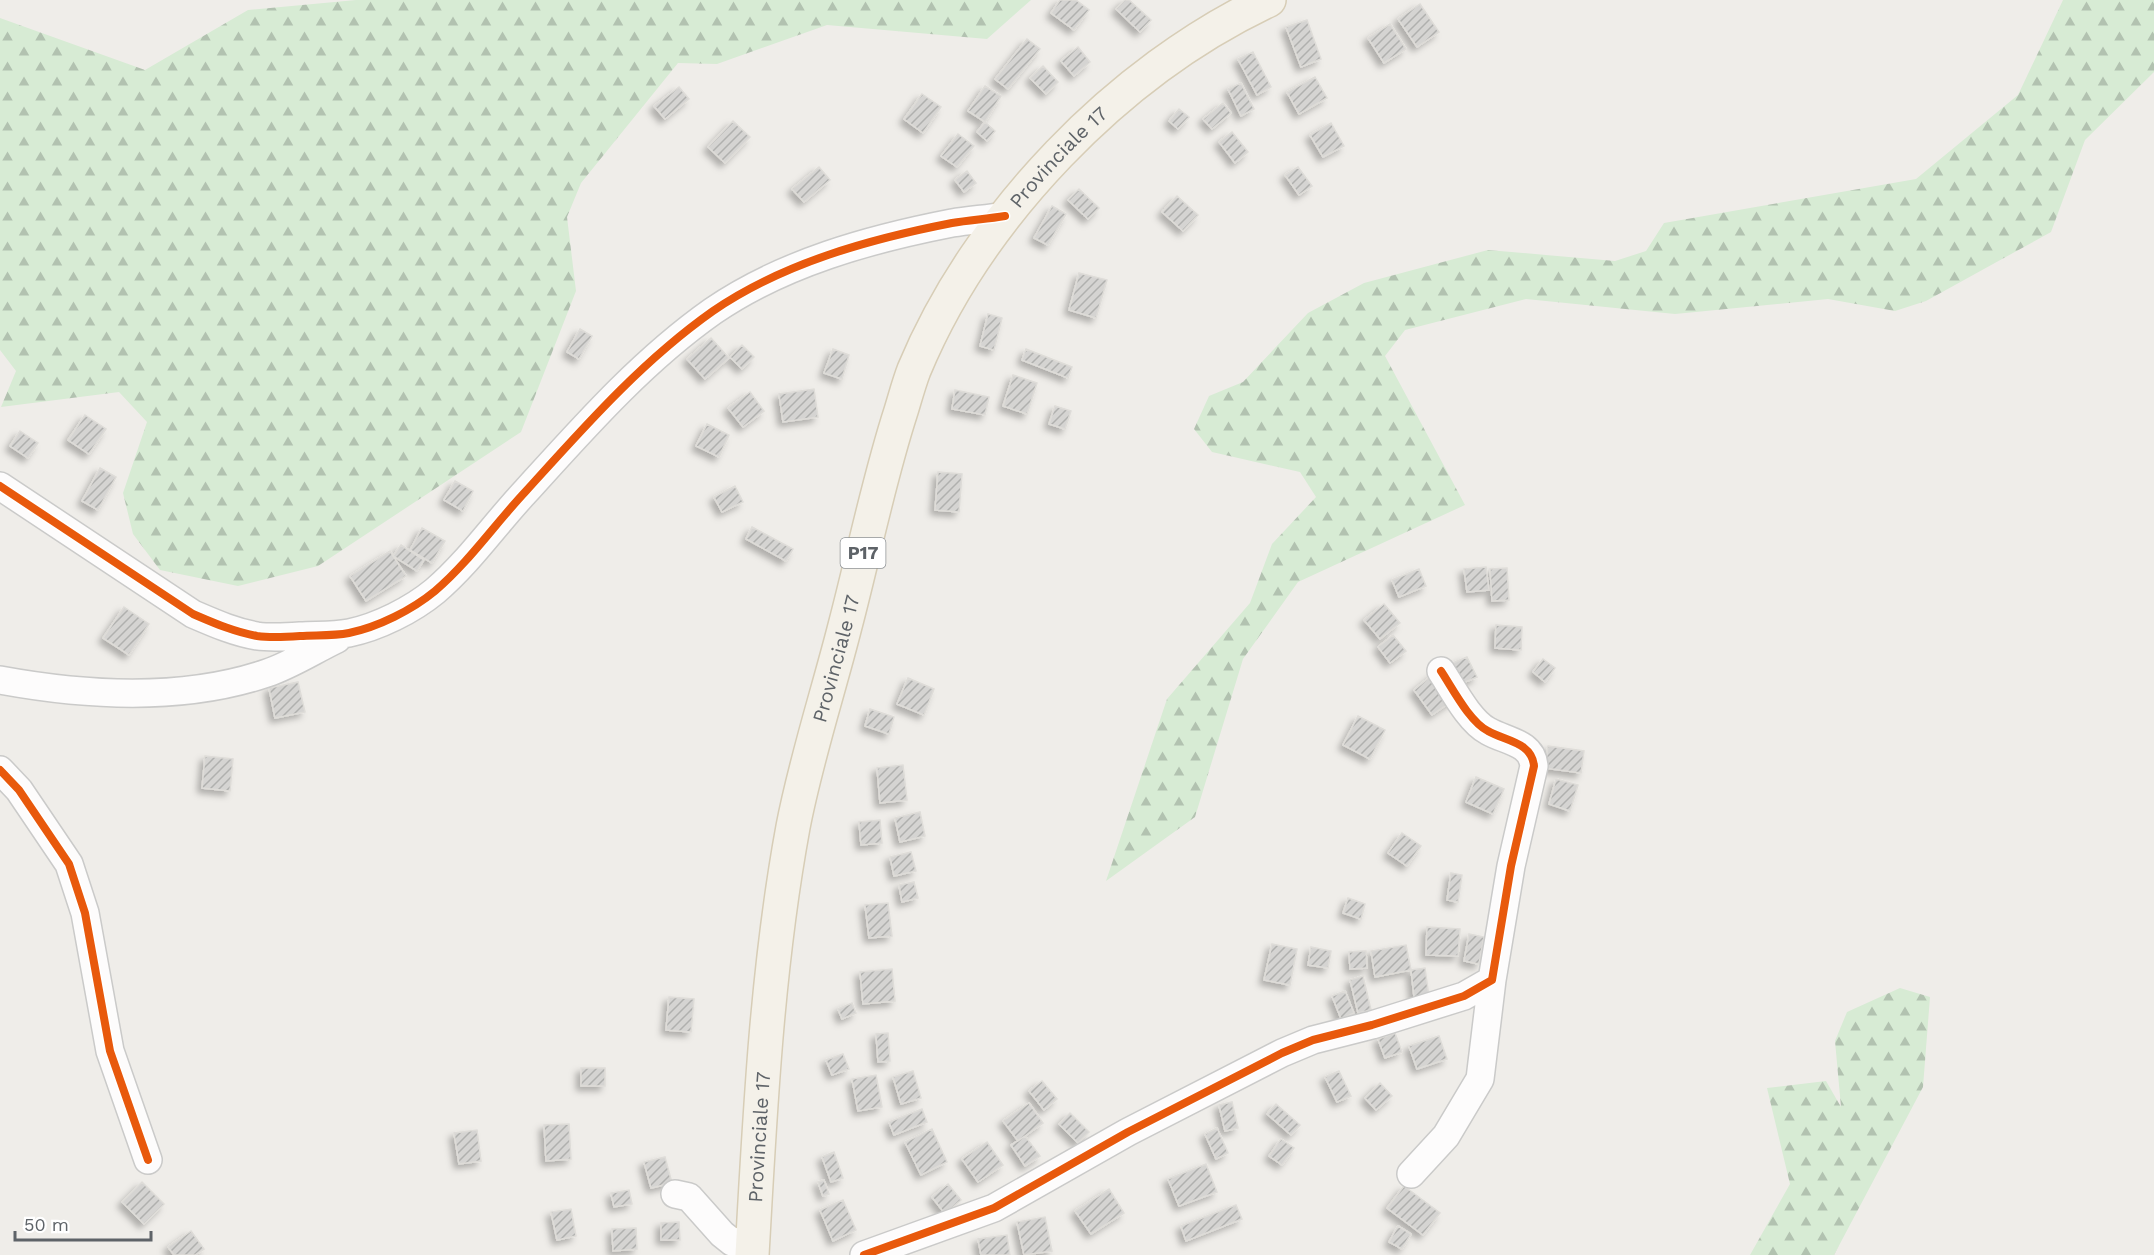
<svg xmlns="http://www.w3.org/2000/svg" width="2154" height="1255" font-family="'Work Sans',sans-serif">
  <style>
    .forest { fill: url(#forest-firs) }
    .building { fill: url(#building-hatch); stroke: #dedcd8; stroke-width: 1.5; filter: url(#shadow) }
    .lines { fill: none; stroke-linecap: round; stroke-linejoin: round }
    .minor-casing { stroke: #cacac9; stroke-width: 30 }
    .major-casing { stroke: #d7cdb6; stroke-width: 36 }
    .minor { stroke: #fdfcfc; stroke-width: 27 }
    .major { stroke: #f4f1e9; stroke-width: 33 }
    .cycleway-casing { stroke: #fff; stroke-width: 11 }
    .cycleway { stroke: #e8590c; stroke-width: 8 }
    .labels { text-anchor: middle; stroke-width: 4.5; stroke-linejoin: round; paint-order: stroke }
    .shield { fill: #fff; stroke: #8e9295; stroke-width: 1.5 }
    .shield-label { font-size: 18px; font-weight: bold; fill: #5e6368 }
    .street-label { font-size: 20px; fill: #5e6368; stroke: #fff }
  </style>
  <defs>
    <pattern id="forest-firs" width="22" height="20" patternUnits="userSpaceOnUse" patternTransform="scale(1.5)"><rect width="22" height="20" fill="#d7ebd4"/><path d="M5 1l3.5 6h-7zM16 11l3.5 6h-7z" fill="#b2c2b0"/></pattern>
    <pattern id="building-hatch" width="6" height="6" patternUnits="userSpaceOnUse" patternTransform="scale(1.5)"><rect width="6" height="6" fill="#d5d4d2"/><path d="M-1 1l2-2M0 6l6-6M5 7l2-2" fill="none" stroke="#b0b0ae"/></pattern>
    <filter id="shadow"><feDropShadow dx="-4.5" dy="4.5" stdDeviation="3" flood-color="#0004"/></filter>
  </defs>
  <rect width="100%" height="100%" fill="#efede9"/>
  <path class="forest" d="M 356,0 L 1031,0 L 987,39 L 827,25 L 717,64 L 678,63 L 581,183 L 567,217 L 576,291 L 521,432 L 318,566 L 238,586 L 160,570 L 133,534 L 123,493 L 147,422 L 119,392 L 1,407 L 16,371 L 0,350 L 0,18 L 145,70 L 248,10 Z
    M 2063,0 L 2154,0 L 2154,72 L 2085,140 L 2051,232 L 1926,301 L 1895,311 L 1828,299 L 1675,314 L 1526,299 L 1405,330 L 1385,356 L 1465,505 L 1298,582 L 1243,659 L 1195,817 L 1106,881 L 1167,699 L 1250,603 L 1272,544 L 1316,497 L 1300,472 L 1212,452 L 1194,429 L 1209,396 L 1243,382 L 1308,313 L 1364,283 L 1488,250 L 1615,261 L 1646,251 L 1664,223 L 1916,179 L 2018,95 Z
    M 1900,988 L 1930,997 L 1923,1087 L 1834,1255 L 1750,1255 L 1790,1184 L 1767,1088 L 1826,1081 L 1841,1107 L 1835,1041 L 1847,1012 Z"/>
  <path class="building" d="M 1060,0 L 1076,0 L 1089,10 L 1074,30 L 1051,13 Z
    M 1125,0 L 1129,0 L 1151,20 L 1140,32 L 1116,9 Z
    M 1420,4 L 1439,32 L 1417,47 L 1398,19 Z
    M 1307,20 L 1321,59 L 1301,67 L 1286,27 Z
    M 1390,24 L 1406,49 L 1384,63 L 1368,38 Z
    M 1027,39 L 1040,49 L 1008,89 L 995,79 Z
    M 1078,47 L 1090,62 L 1074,76 L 1061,61 Z
    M 1253,52 L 1271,87 L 1257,95 L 1238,59 Z
    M 1043,66 L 1058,82 L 1046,94 L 1030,78 Z
    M 1315,77 L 1327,98 L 1299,114 L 1287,92 Z
    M 1241,83 L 1254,109 L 1241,116 L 1228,89 Z
    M 985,86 L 1001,96 L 985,122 L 968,111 Z
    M 679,87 L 689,99 L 665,119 L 654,106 Z
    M 922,94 L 941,107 L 923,133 L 904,119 Z
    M 1223,103 L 1231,113 L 1212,129 L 1203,119 Z
    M 1179,109 L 1189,117 L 1178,129 L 1169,121 Z
    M 733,121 L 750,137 L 725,163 L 708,147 Z
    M 985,122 L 995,131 L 987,141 L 977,132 Z
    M 1331,123 L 1344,146 L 1323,157 L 1310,135 Z
    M 1232,132 L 1248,152 L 1235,163 L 1219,142 Z
    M 958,134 L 974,146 L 957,167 L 941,156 Z
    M 819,167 L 830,180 L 804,202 L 792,189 Z
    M 1298,167 L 1312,186 L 1299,195 L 1285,175 Z
    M 967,171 L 976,183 L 964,192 L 955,180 Z
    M 1079,189 L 1099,208 L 1088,219 L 1068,200 Z
    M 1177,196 L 1198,215 L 1183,231 L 1162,212 Z
    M 1052,206 L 1066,214 L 1048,245 L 1034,238 Z
    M 1079,273 L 1107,280 L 1096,318 L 1069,310 Z
    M 988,314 L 1002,318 L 994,350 L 980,346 Z
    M 580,329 L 592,336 L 579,359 L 567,352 Z
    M 711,338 L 729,358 L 705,379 L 687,359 Z
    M 742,345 L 754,357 L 742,369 L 730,357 Z
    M 833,349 L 849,355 L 842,379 L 824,373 Z
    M 1026,349 L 1072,367 L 1068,378 L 1022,360 Z
    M 1013,375 L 1037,383 L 1027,414 L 1003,406 Z
    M 814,389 L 818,417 L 783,422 L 779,394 Z
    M 955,390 L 989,397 L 985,415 L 952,409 Z
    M 750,392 L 764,411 L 743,427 L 728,408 Z
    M 1055,406 L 1071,411 L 1065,429 L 1049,424 Z
    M 85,415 L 106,429 L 89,454 L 68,440 Z
    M 707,424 L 729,435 L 719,457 L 696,446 Z
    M 20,431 L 38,443 L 28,458 L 10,446 Z
    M 100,468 L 116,477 L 98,510 L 82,501 Z
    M 938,472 L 962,474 L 959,512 L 935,510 Z
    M 455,481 L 473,491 L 463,511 L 444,500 Z
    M 735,486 L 743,502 L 722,512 L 714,497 Z
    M 752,527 L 793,549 L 786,561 L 746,539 Z
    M 422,528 L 445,541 L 432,563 L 410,550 Z
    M 401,545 L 424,560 L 417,571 L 393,556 Z
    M 390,551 L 406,576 L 366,601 L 350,576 Z
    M 1486,567 L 1489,590 L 1467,592 L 1464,569 Z
    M 1507,568 L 1509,600 L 1492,601 L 1490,569 Z
    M 1419,569 L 1426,586 L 1399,597 L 1392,580 Z
    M 1384,604 L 1400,623 L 1380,639 L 1364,620 Z
    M 124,607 L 149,624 L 129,655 L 103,638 Z
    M 1496,625 L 1522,627 L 1521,650 L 1495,648 Z
    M 1393,635 L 1406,651 L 1390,663 L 1378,647 Z
    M 1467,657 L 1477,677 L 1463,683 L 1453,663 Z
    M 1543,659 L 1555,668 L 1545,682 L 1533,672 Z
    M 1436,672 L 1456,698 L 1432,715 L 1414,690 Z
    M 908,678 L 934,689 L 924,715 L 897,704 Z
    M 298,682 L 305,712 L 275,718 L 269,688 Z
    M 870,709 L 894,717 L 889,734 L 865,726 Z
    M 1358,716 L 1385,730 L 1370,759 L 1343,745 Z
    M 1548,746 L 1584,751 L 1581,773 L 1545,768 Z
    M 205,756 L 233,759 L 230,791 L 202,788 Z
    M 903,765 L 907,800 L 880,803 L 877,768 Z
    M 1476,777 L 1504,789 L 1493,814 L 1466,802 Z
    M 1556,779 L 1578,785 L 1570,811 L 1549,804 Z
    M 920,812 L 925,836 L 900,842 L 895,818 Z
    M 880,820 L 882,843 L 861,845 L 859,822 Z
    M 1402,833 L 1421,846 L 1407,866 L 1388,853 Z
    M 911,852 L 916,871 L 894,876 L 890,857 Z
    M 1451,873 L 1462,875 L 1458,902 L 1447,900 Z
    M 914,882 L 918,898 L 902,902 L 899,885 Z
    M 1348,898 L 1365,904 L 1361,919 L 1343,913 Z
    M 888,903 L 892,936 L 869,938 L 865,905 Z
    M 1427,927 L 1460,929 L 1458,956 L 1426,955 Z
    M 1469,934 L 1484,937 L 1479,964 L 1464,961 Z
    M 1272,944 L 1297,949 L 1290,985 L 1264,980 Z
    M 1406,945 L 1411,970 L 1375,977 L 1371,951 Z
    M 1311,947 L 1331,951 L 1328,968 L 1308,965 Z
    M 1363,951 L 1366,951 L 1367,968 L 1350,969 L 1349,952 Z
    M 1425,968 L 1430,1004 L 1415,1006 L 1411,970 Z
    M 892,969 L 895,1001 L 863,1004 L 860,972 Z
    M 1363,976 L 1371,1010 L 1358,1013 L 1350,980 Z
    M 1345,991 L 1354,1013 L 1341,1019 L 1332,996 Z
    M 669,997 L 694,999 L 691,1032 L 666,1030 Z
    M 852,1003 L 856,1013 L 842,1019 L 838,1009 Z
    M 888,1033 L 890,1061 L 878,1062 L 876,1034 Z
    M 1395,1033 L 1402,1052 L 1385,1058 L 1378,1039 Z
    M 1439,1036 L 1447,1059 L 1417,1069 L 1409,1046 Z
    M 843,1054 L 849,1069 L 832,1075 L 826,1060 Z
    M 581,1068 L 605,1068 L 605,1086 L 581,1086 Z
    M 913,1071 L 921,1098 L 901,1104 L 893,1077 Z
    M 1339,1071 L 1351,1096 L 1337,1102 L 1325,1077 Z
    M 876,1075 L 882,1107 L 858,1111 L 852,1079 Z
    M 1042,1081 L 1057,1099 L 1044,1110 L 1029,1091 Z
    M 1380,1083 L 1392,1096 L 1376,1110 L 1365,1098 Z
    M 1232,1102 L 1238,1128 L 1225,1131 L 1219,1105 Z
    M 1029,1103 L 1043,1123 L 1018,1141 L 1003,1121 Z
    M 1276,1104 L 1300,1125 L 1291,1135 L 1267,1114 Z
    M 922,1109 L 927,1122 L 894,1135 L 889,1122 Z
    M 1070,1113 L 1089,1132 L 1078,1143 L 1059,1124 Z
    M 569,1124 L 571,1159 L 546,1161 L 544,1125 Z
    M 1217,1128 L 1228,1153 L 1216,1159 L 1205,1134 Z
    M 932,1129 L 947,1162 L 921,1175 L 905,1142 Z
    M 477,1130 L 481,1161 L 459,1164 L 454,1133 Z
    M 1025,1136 L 1040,1156 L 1025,1166 L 1011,1145 Z
    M 1281,1139 L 1294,1148 L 1282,1165 L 1269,1156 Z
    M 987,1142 L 1003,1165 L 978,1182 L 962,1159 Z
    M 834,1152 L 843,1178 L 831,1182 L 822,1157 Z
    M 665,1157 L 672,1183 L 651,1188 L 644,1162 Z
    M 1206,1164 L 1217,1192 L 1179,1206 L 1168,1179 Z
    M 824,1180 L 829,1194 L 823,1196 L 818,1182 Z
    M 142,1182 L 164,1204 L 144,1224 L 122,1202 Z
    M 948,1184 L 961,1200 L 945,1214 L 932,1197 Z
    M 1404,1186 L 1440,1213 L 1423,1235 L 1387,1208 Z
    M 1109,1189 L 1124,1213 L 1091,1234 L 1075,1211 Z
    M 629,1190 L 632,1204 L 614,1207 L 611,1193 Z
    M 843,1200 L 856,1230 L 833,1241 L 820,1210 Z
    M 1236,1205 L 1242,1219 L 1186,1241 L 1181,1226 Z
    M 571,1209 L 576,1236 L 557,1240 L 551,1212 Z
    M 1045,1217 L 1052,1251 L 1024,1255 L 1017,1222 Z
    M 679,1222 L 680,1240 L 661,1240 L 661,1223 Z
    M 1398,1226 L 1411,1234 L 1402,1249 L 1389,1242 Z
    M 636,1228 L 637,1249 L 613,1251 L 612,1229 Z
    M 191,1231 L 204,1249 L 195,1255 L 174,1255 L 168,1247 Z
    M 1007,1235 L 1010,1255 L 981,1255 L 978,1239 Z"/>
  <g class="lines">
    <defs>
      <path id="minor" d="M 0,486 L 193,614 C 214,623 234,632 257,636 C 271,638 286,637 300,636 C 316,635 333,636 349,633 C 378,627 412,610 435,591 C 469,562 495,524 526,491 C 584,427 642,361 713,311 C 783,263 870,239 952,223 C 970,220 987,219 1005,216
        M 0,680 C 87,696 182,702 267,673 C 291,665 314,650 337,639
        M 0,770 L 19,790 L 69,864 L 85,913 L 110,1051 L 148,1160
        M 1411,1174 L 1446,1136 L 1480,1079 L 1492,980
        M 675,1194 L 689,1197 L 722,1234 L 732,1242 L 753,1241
        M 864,1255 L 994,1208 L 1128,1132 L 1282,1053 L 1313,1040 L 1372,1025 L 1464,996 L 1492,980 L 1511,866 L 1534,766 C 1532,742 1505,741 1488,731 C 1469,721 1453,689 1441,671"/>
      <g id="major">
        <path id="s1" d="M 752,1255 C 760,1112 767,968 793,827 C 806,759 828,693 845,626 C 864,554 878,482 901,411 C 905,398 909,383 914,370 C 978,216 1118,71 1269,0"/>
      </g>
    </defs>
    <use href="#minor" class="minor-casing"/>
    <use href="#major" class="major-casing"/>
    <use href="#minor" class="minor"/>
    <use href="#major" class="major"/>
    <defs>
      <path id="cycleway" d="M 0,486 L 193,614 C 214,623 234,632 257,636 C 271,638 286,637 300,636 C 316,635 333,636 349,633 C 378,627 412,610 435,591 C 469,562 495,524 526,491 C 584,427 642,361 713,311 C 783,263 870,239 952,223 C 970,220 987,219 1005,216
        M 0,770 L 19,790 L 69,864 L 85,913 L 110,1051 L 148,1160
        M 864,1255 L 994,1208 L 1128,1132 L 1282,1053 L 1313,1040 L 1372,1025 L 1464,996 L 1492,980 L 1511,866 L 1534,766 C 1532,742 1505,741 1488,731 C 1469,721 1453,689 1441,671"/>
    </defs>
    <use href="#cycleway" class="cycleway-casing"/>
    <use href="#cycleway" class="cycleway"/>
  </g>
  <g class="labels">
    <rect class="shield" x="840.5" y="538" width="45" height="30" rx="4.5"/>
    <g class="shield-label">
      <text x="863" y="559">P17</text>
    </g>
    <g class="street-label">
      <text dy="7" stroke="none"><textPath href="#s1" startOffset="1162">Provinciale 17</textPath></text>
      <text dy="7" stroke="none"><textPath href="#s1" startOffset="604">Provinciale 17</textPath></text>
      <text dy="7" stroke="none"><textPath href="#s1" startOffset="118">Provinciale 17</textPath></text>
    </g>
  </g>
  <path d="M15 1231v9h136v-9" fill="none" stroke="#5e6368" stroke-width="3"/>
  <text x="24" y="1231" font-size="18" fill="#5e6368" stroke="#ffffff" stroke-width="4.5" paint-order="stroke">50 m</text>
</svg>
